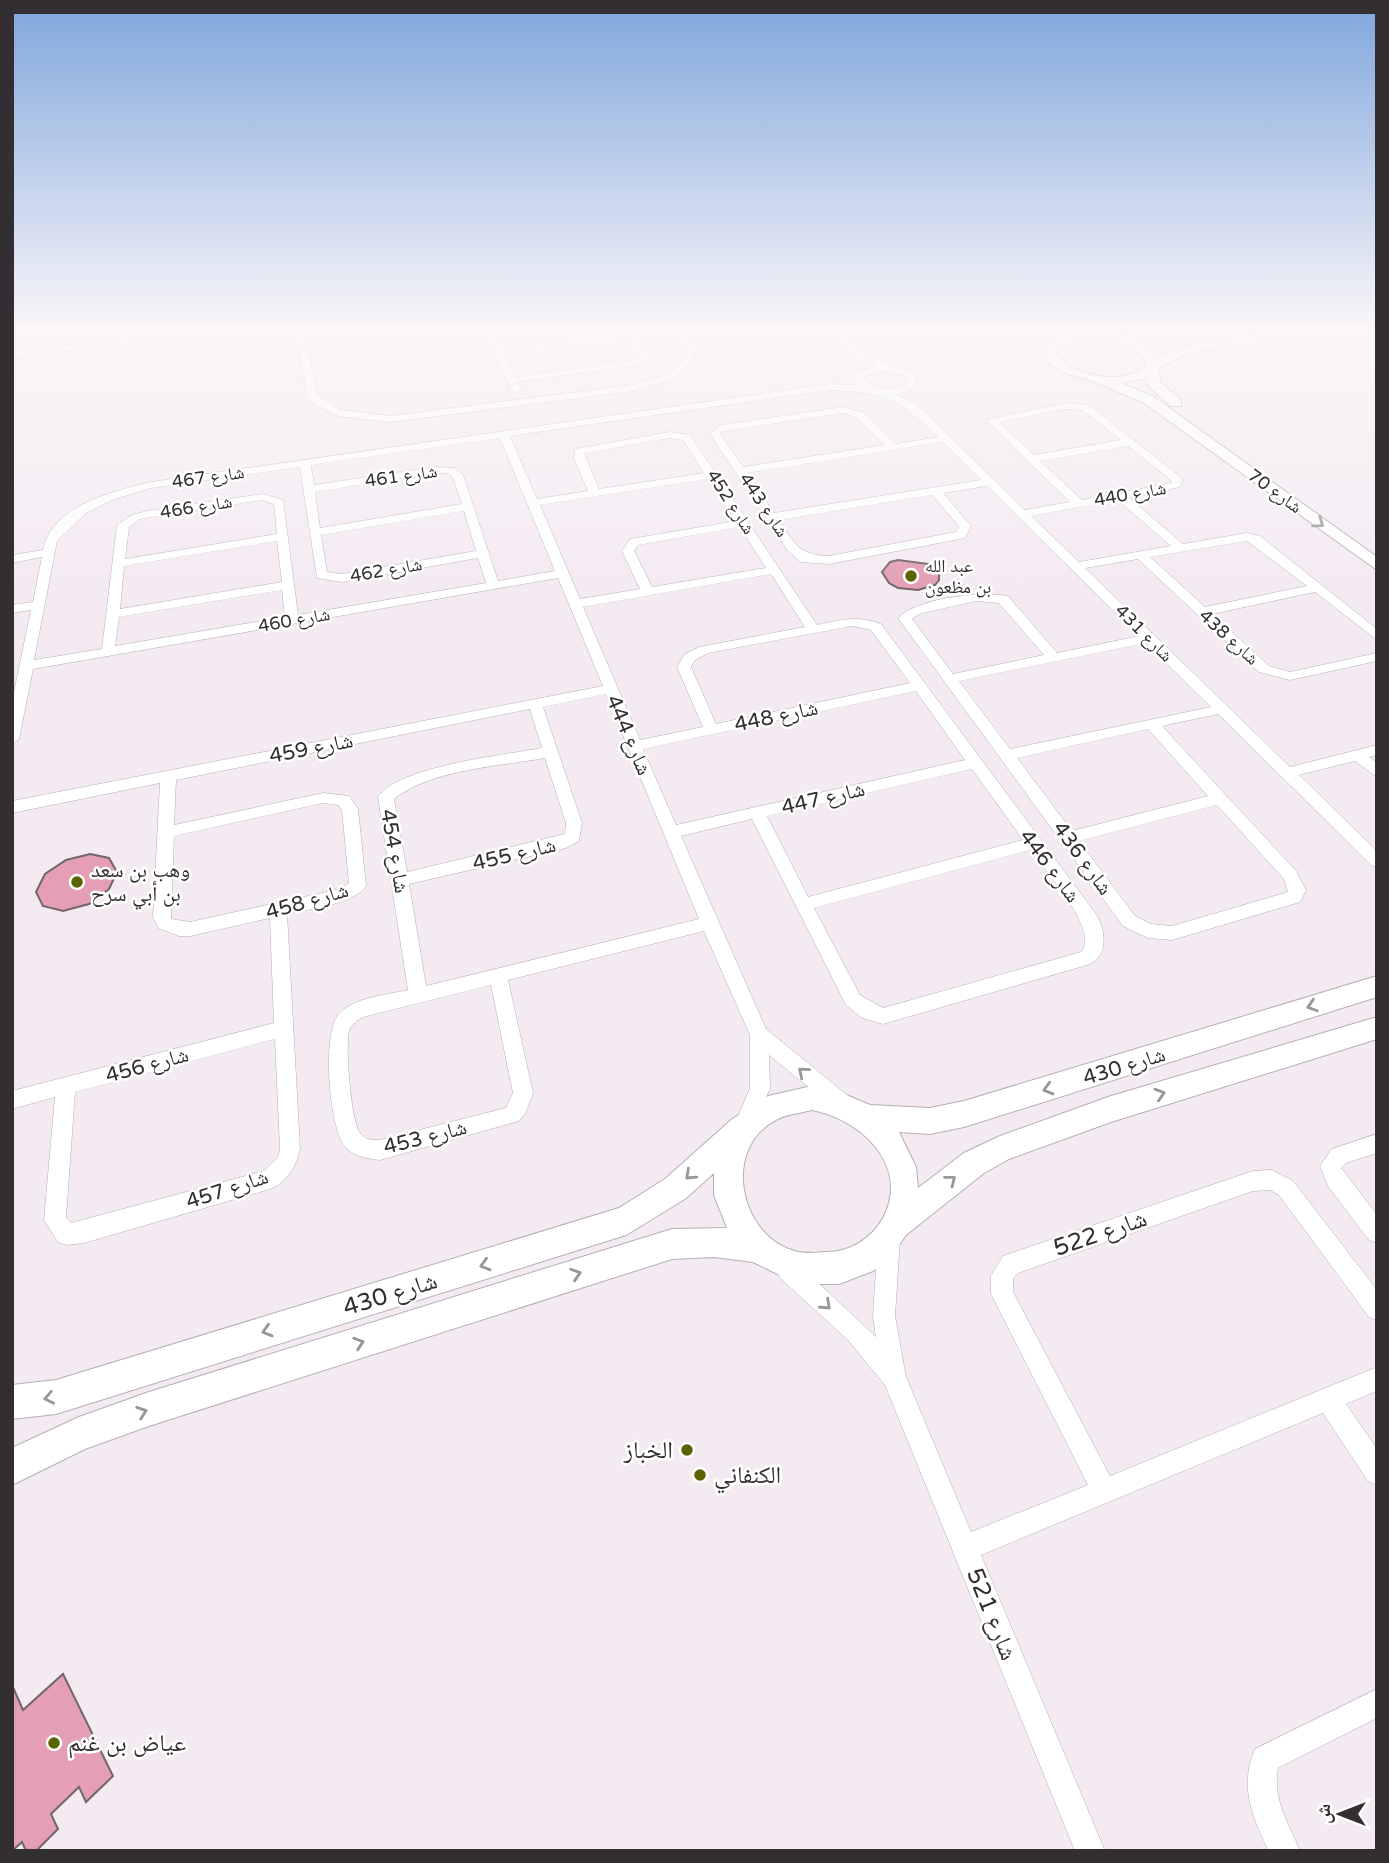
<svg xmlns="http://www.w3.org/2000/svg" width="1389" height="1863" font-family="'Varela Round','Noto Naskh Arabic',sans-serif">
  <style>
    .building { fill: #e49fb4; stroke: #71676a; stroke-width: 2 }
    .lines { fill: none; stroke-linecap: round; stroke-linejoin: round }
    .street-casing { stroke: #b6aeb5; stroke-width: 1 }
    .secondary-casing { stroke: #b6aeb5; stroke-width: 2 }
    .street { fill: #fff; fill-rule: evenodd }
    .secondary { fill: #fff; fill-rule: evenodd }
    .oneway { stroke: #989698 }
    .poi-dot { fill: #5c6200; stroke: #fff; stroke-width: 2.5 }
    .labels { text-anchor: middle; stroke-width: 5; stroke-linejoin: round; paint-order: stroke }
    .far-street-label { font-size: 18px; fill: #322e31; stroke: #fff }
    .far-poi-label { font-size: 18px; fill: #322e31; stroke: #fff; text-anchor: start }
    .street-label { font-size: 21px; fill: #322e31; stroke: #fff }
    .poi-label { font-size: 21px; fill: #322e31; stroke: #fff; text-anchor: start }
    .near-street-label { font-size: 24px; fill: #322e31; stroke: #fff }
    .near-poi-label { font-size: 24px; fill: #322e31; stroke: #fff; text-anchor: start }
  </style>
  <rect width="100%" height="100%" fill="#f4ebf2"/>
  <path class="building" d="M 898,560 L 928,564 L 939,574 L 939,580 L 935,585 L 918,590 L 898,588 L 889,583 L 882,572 L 890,562 Z
    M 90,854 L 109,858 L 117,872 L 109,889 L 89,904 L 63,911 L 43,906 L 36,892 L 45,874 L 66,860 Z
    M 63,1674 L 113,1776 L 86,1802 L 79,1787 L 51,1814 L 58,1829 L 36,1851 L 26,1851 L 22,1842 L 12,1851 L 12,1685 L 23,1710 Z"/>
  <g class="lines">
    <defs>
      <path id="street" d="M 241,326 L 268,326 L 12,358 L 12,352 Z
        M 295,326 L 303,326 L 317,394 L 340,410 L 390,416 L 632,385 L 664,376 L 684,360 L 685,349 L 669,326 L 678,326 L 695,349 C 690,378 658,384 633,391 L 390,422 L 338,416 L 314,404 L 307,395 Z
        M 483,326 L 491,326 L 502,349 L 625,333 L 621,326 L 629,326 L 649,356 L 640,365 L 517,382 L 521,390 L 516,393 L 511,390 ZM 628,338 L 639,356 L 637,360 L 515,377 L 504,354 Z
        M 828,326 L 837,326 L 864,354 L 912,372 L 917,384 L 906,392 L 895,395 L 915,403 L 1025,510 L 1070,502 L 986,420 L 1065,403 L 1089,405 L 1183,479 L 1180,487 L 1129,498 L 1183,544 L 1247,533 L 1260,536 L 1377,629 L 1377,640 L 1315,592 L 1212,614 L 1269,666 L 1290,672 L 1377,653 L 1377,661 L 1290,680 L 1259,672 L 1138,559 L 1085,568 L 1290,767 L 1377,745 L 1377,755 L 1369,757 L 1377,763 L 1377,777 L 1355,761 L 1299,775 L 1377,851 L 1377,867 L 1371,865 L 1218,714 L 1162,726 L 1296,871 L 1306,890 L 1300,902 L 1172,940 L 1148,938 L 1123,926 L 898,618 C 917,598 981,591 1008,596 L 1057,653 L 1139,636 L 987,486 L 943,493 L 971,526 L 965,538 L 829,564 L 801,562 L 788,551 L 710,434 L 721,425 L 844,407 L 864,413 L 896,444 L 938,437 C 898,398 886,393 830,390 L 510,436 L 537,499 L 588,491 L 574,459 L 575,449 L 670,432 L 690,435 L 817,625 C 840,620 858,615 881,624 L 1098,917 C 1106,934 1108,958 1087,965 L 883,1024 L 862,1018 L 846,1005 L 752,819 L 681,836 L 766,1029 L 847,1095 L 850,1101 L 847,1107 L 840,1110 L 833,1107 L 769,1055 L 770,1088 L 752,1131 L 745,1133 L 738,1131 L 735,1124 L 750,1088 L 750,1035 L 704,931 L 508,980 L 533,1093 L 526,1112 L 519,1121 L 380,1160 C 368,1159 353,1156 345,1147 C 329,1127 322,1035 338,1015 C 353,997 387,995 408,990 L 378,797 C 399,766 505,755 542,748 L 530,709 L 176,780 L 174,825 L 323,793 L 349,796 L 358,809 L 366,886 C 355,904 308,909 287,914 L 300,1149 C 296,1166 288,1182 270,1189 L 84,1243 L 66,1245 L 58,1242 L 44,1220 L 55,1097 L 12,1109 L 12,1091 L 274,1023 L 270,918 L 190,936 L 179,936 L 158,928 L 153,917 L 160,783 L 12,813 L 12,801 L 603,686 L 558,578 L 33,669 L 19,739 L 12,744 L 12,702 L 31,610 L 12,613 L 12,605 L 33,602 L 42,557 L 12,563 L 12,555 L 43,550 C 52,505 114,491 151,482 L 830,384 L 859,385 L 854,381 L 857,373 L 877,366 L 858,358 ZM 886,371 L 905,376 L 909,382 C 895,393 878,391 864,380 L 865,376 L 874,372 ZM 1065,409 L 1082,410 L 1121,440 L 1034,455 L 999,422 ZM 843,413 L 856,417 L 885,445 L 743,467 L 720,434 L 724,431 ZM 500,438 L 555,571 L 498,581 L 463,475 L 454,468 L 435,467 L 314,485 L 311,465 ZM 670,438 L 683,440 L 704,473 L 599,489 L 584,453 ZM 943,442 L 981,480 L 774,513 L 747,473 ZM 1128,446 L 1171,480 L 1171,483 L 1082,500 L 1040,461 ZM 300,467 L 317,578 L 342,582 L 478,558 L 486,583 L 298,615 L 283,500 L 263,494 L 147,511 L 132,515 L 117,525 L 102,649 L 34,660 L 57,541 L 86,513 L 112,500 L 151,488 ZM 435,473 L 448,473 L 453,477 L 462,504 L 320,528 L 315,492 ZM 708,479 L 736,521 L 630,539 L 622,551 L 640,589 L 580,599 L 540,505 ZM 932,495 L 959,526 L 956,532 L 829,556 C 798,555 795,544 779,520 ZM 262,500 L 274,504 L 277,534 L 125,559 L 129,527 L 140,519 ZM 1118,500 L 1171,546 L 1079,562 L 1031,516 ZM 464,511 L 476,551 L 342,574 L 327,572 L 321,535 ZM 740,527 L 766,568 L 652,587 L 634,551 L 638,545 ZM 277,541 L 282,582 L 120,609 L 124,566 ZM 1247,541 L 1307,586 L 1205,607 L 1150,557 ZM 771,574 L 805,627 L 699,647 L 685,654 L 677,667 L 703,727 L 640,740 L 583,607 ZM 282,590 L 285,617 L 115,646 L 119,617 ZM 976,601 L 999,603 L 1044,655 L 953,674 L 912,619 L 919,614 ZM 852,626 L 871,630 L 910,683 L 716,724 L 691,667 L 695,660 L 708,653 ZM 1146,643 L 1211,707 L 1010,749 L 959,681 ZM 916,691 L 965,760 L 676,825 L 643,749 ZM 606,694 L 699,919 L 426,986 L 409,884 L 566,848 L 579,841 L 582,823 L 543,707 ZM 1148,729 L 1208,796 L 1072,831 L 1017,758 ZM 545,758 L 566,823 L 565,834 L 407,872 L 394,799 C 430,770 500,766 545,758 ZM 972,769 L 1023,840 L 808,897 L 767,816 ZM 323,803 L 338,805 L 342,810 L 349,883 L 340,889 L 190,922 L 171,919 L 174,836 ZM 1217,805 L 1284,879 L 1288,892 L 1172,926 L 1151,924 L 1135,916 L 1079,841 ZM 1030,850 C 1044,869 1101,931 1081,952 L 883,1008 L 860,995 L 814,908 ZM 491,985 L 513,1093 L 506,1108 L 380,1140 C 372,1140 365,1140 360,1133 C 351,1123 344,1040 350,1028 C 353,1023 359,1019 363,1017 ZM 275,1039 L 280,1149 L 278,1157 L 264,1171 L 71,1223 L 66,1217 L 75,1092 Z
        M 1259,326 L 1273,326 L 1242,337 L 1238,334 Z
        M 1377,1134 L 1377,1153 L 1346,1163 L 1341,1168 L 1377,1215 L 1377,1243 L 1369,1240 L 1328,1186 L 1320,1166 L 1332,1149 Z
        M 1272,1170 L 1293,1181 L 1377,1290 L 1377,1320 L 1369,1317 L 1279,1195 L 1270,1190 L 1253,1191 L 1018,1273 L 1013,1279 L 1013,1292 L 1110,1476 L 1377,1367 L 1377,1391 L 1346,1404 L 1377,1449 L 1377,1485 L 1368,1481 L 1323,1413 L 981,1555 L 1105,1851 L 1075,1851 L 885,1385 L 848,1340 L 780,1278 L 777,1270 L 780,1262 L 788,1259 L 796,1262 L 876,1337 L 873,1316 L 878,1238 L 881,1230 L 889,1227 L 897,1230 L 900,1238 L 895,1316 L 906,1377 L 971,1532 L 1088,1485 L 991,1294 L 991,1276 L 1003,1256 L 1253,1171 Z
        M 1377,1689 L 1377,1718 L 1278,1768 C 1272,1800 1289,1823 1300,1851 L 1269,1851 C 1252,1817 1239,1786 1255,1749 Z"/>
      <path id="secondary" d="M 1317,326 L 1347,326 L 1341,330 L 1189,353 L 1159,367 L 1160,382 L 1181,400 L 1181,406 L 1171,406 L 1148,386 L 1146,378 L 1121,383 L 1154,397 L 1377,557 L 1377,570 L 1144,403 L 1095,382 L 1062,372 L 1050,364 L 1042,352 L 1053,338 C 1084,331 1138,325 1157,358 L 1186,346 ZM 1085,340 C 1107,340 1136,341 1147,364 C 1126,387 1071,377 1055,352 L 1061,344 Z
        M 1377,976 L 1377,997 L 964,1127 L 930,1134 L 899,1132 L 916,1167 L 918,1188 L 964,1153 L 1000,1136 L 1111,1096 L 1377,1017 L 1377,1039 L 1111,1122 L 1009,1159 L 984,1173 L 906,1235 L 890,1258 L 873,1271 L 839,1284 L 798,1284 L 753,1262 L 714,1257 L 672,1259 L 149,1426 L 85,1449 L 12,1485 L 12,1448 L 79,1417 L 149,1392 L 672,1229 L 727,1228 L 714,1195 L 714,1173 L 685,1199 L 626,1235 L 56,1414 L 12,1419 L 12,1385 L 56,1380 L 619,1208 L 665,1179 L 731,1120 L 768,1096 L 812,1086 L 839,1092 L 870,1105 L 930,1108 L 964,1101 ZM 812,1110 C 860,1119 911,1165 883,1218 C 871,1239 850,1252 826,1252 C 818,1252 808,1254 799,1252 C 740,1240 720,1149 776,1120 C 786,1114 801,1113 812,1110 Z"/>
    </defs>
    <use href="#street" class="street-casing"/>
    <use href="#secondary" class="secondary-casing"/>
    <use href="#street" class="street"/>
    <use href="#secondary" class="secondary"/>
  </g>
  <defs><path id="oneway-chevron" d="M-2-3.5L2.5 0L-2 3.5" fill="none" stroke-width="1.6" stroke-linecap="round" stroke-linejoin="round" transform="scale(1.75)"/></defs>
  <g class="oneway">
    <use href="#oneway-chevron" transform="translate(1319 523) rotate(36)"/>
    <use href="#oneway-chevron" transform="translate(1312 1006) rotate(162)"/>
    <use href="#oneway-chevron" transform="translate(803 1072) rotate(-140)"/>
    <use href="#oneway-chevron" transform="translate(1048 1089) rotate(164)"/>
    <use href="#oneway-chevron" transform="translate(1160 1094) rotate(-17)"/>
    <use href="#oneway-chevron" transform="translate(690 1175) rotate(137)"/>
    <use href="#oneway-chevron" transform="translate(951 1180) rotate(-38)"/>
    <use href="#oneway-chevron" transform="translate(485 1265) rotate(163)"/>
    <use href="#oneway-chevron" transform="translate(576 1274) rotate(-18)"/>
    <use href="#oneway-chevron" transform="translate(826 1305) rotate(43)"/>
    <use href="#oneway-chevron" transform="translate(267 1331) rotate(163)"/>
    <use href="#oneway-chevron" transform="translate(359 1343) rotate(-18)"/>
    <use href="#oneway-chevron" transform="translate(49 1398) rotate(169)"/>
    <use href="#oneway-chevron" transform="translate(142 1412) rotate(-19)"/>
  </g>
  <linearGradient id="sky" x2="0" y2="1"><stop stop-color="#7fa6dc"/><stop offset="0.56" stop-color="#faf6f9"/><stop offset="1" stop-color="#faf6f9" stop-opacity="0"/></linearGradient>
  <rect width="1389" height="587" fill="url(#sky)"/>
  <g class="poi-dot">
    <circle cx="911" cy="576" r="7"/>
    <circle cx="77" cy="882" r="7"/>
    <circle cx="687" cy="1450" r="7"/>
    <circle cx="700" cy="1475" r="7"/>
    <circle cx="54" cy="1743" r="7"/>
  </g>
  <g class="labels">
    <g class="far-street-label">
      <text transform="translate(401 476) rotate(-8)" y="6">شارع 461</text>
      <text transform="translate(208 477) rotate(-8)" y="6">شارع 467</text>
      <text transform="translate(1275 491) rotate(36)" y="6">شارع 70</text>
      <text transform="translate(1130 494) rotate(-10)" y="6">شارع 440</text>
      <text transform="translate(731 502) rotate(57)" y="6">شارع 452</text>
      <text transform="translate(764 505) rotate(56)" y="6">شارع 443</text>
      <text transform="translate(196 507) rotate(-9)" y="6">شارع 466</text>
      <text transform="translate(386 570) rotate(-10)" y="6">شارع 462</text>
      <text transform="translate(294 620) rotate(-10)" y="6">شارع 460</text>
      <text transform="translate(1144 633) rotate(45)" y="6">شارع 431</text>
      <text transform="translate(1229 637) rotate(42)" y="6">شارع 438</text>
    </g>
    <g class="far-poi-label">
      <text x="925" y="572">عبد الله<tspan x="925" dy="21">بن مظعون</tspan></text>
    </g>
    <g class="street-label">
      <text transform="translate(776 716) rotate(-12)" y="7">شارع 448</text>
      <text transform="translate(629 735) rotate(67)" y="7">شارع 444</text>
      <text transform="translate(311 748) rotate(-11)" y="7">شارع 459</text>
      <text transform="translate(823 798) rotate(-13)" y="7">شارع 447</text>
      <text transform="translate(395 851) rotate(80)" y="7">شارع 454</text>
      <text transform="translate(514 854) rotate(-13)" y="7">شارع 455</text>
      <text transform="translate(1083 858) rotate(54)" y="7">شارع 436</text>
      <text transform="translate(1050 866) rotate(53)" y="7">شارع 446</text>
      <text transform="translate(307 901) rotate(-16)" y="7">شارع 458</text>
      <text transform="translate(147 1065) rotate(-15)" y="7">شارع 456</text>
      <text transform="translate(1124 1066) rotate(-17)" y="7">شارع 430</text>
      <text transform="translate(425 1137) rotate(-14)" y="7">شارع 453</text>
      <text transform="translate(227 1189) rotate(-18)" y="7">شارع 457</text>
    </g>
    <g class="poi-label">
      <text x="91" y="877">وهب بن سعد<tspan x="91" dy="24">بن أبي سرح</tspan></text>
    </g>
    <g class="near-street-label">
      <text transform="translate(1100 1233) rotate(-19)" y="8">شارع 522</text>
      <text transform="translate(390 1294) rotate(-17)" y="8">شارع 430</text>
      <text transform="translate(992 1614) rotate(68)" y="8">شارع 521</text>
    </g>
    <g class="near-poi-label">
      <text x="673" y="1458" text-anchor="end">الخباز</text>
      <text x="714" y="1483">الكنفاني</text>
      <text x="68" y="1751">عياض بن غنم</text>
    </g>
  </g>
  <rect width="1389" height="1863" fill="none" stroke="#322e31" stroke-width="28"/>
  <g transform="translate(1340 1814) rotate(270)" stroke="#ffffff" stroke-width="5" paint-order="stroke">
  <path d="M0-5L12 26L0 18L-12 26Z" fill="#322e31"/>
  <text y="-10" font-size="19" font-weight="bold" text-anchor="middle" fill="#322e31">ش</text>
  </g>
</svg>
